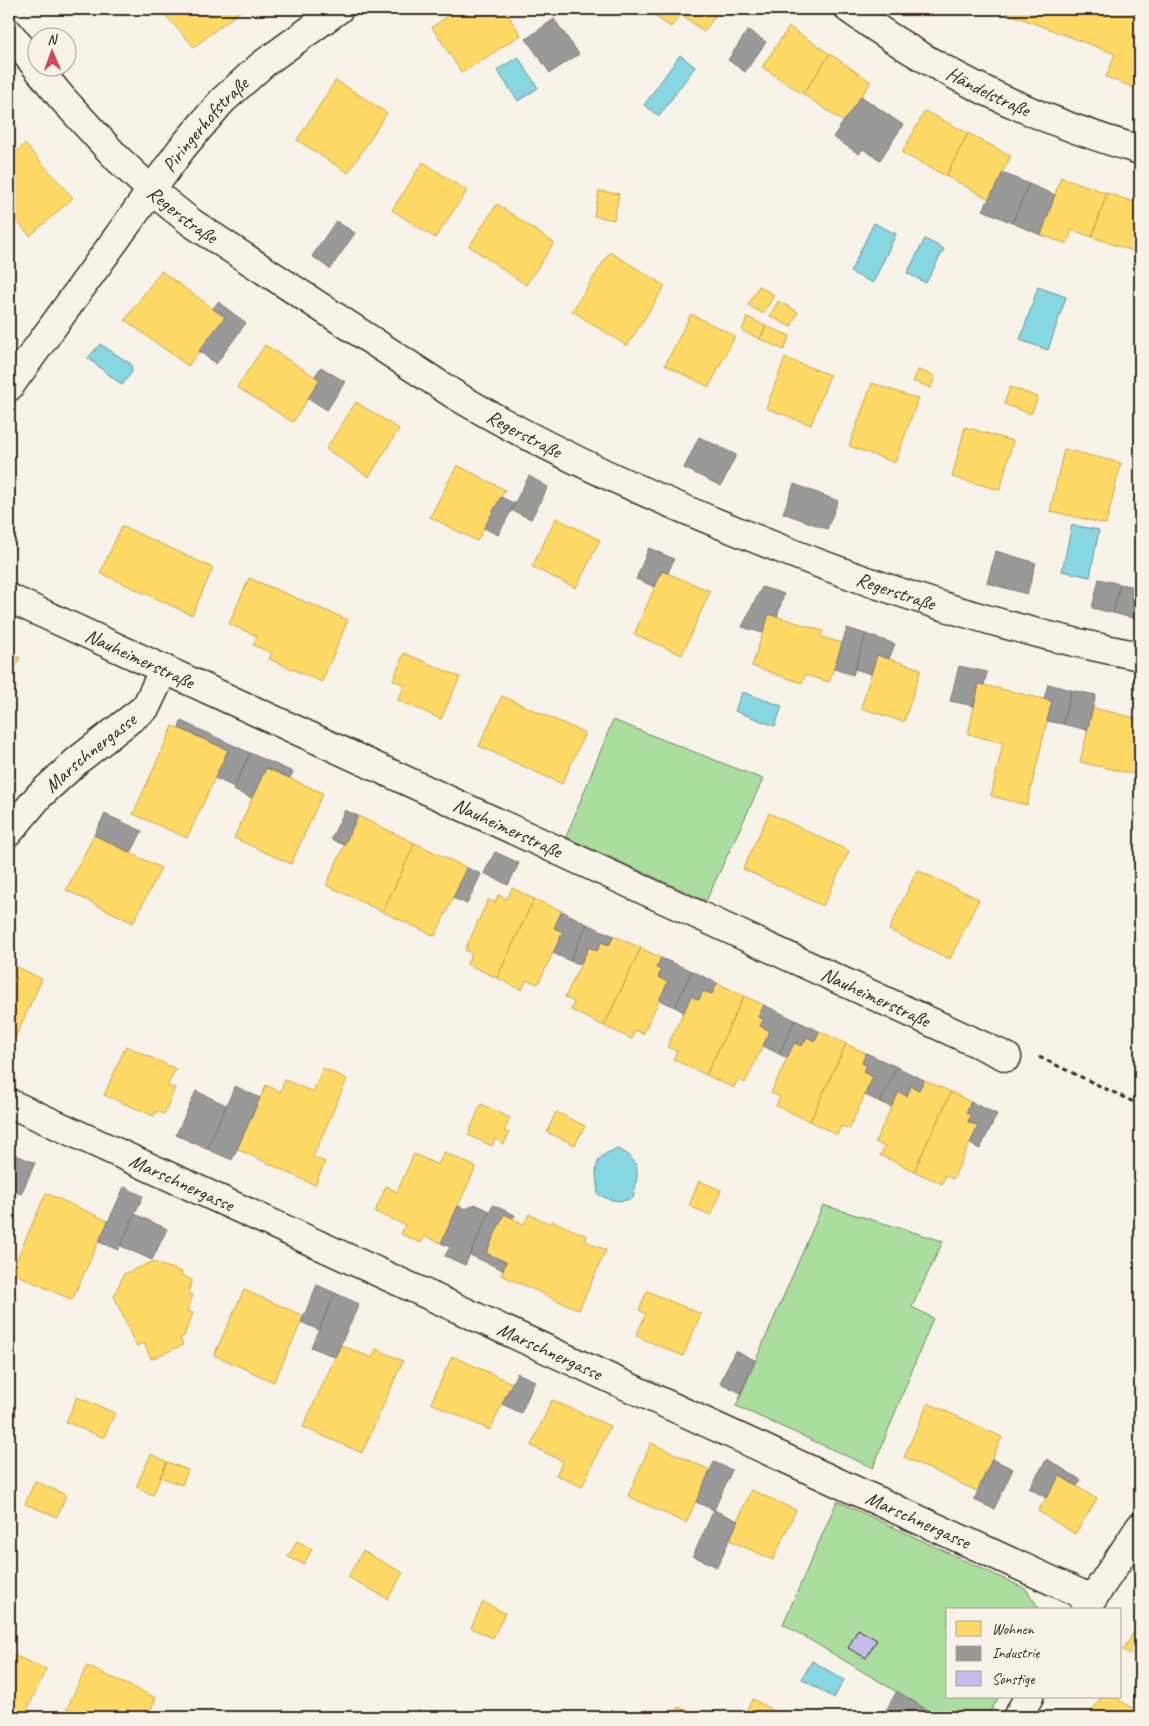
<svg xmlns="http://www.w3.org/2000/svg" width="1149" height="1726" font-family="Caveat,sans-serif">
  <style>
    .green { fill: #aade9f; stroke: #72845e }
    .water { fill: #87d7e2; stroke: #699294 }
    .homes { fill: #ffd966; stroke: #c4a450 }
    .industry { fill: #999; stroke: #7d7874 }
    .building { fill: #c5bced; stroke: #3b2a1e }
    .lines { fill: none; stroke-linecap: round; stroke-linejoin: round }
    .minor-casing { stroke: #3b2a1e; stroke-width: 31 }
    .path { stroke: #3b2a1e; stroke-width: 3; stroke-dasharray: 5 4; stroke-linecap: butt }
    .minor { stroke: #f7f3e8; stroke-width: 28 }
    .labels { text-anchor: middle; stroke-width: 5; stroke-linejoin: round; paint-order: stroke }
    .street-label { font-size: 20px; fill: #3b2a1e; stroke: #f7f3e8 }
  </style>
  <rect width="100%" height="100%" fill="#f7f3e8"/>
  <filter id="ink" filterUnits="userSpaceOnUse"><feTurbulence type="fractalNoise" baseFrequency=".02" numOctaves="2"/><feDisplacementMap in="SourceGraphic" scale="10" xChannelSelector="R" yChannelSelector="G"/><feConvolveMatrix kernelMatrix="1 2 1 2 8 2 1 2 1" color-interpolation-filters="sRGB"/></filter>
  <g filter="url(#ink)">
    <path class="green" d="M 613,720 L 763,779 L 706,901 L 566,837 Z
      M 823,1205 L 943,1241 L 912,1307 L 933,1318 L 873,1468 L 736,1406 Z
      M 837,1501 L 1026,1589 L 1040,1610 L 948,1610 L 948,1697 L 999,1697 L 987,1717 L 939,1717 L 783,1624 Z"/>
    <path class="water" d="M 680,55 L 695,67 L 659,116 L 644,105 Z
      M 518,57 L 538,88 L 518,101 L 497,70 Z
      M 874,223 L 896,234 L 873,283 L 850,272 Z
      M 925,239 L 944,249 L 926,283 L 907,273 Z
      M 1038,287 L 1066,297 L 1048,350 L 1020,340 Z
      M 100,344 L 131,364 L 132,372 L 122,385 L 88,358 Z
      M 1072,525 L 1099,530 L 1090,577 L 1062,571 Z
      M 742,692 L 782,706 L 775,726 L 735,711 Z
      M 618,1149 C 643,1160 638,1175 633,1198 C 620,1203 609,1201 598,1194 C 596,1171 590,1156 618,1149 Z
      M 812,1661 L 844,1680 L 834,1698 L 802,1679 Z"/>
    <path class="homes" d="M 160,9 L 243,9 L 194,47 Z
      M 459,9 L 504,9 L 521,35 L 462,73 L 432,27 Z
      M 645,9 L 720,9 L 704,32 L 681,14 L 671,27 Z
      M 1006,9 L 1140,9 L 1140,90 L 1106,77 L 1115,54 L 1004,12 Z
      M 789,27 L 830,54 L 803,94 L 762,67 Z
      M 830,54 L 871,82 L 844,122 L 803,94 Z
      M 336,80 L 387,113 L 348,173 L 297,140 Z
      M 925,111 L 968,133 L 946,176 L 902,153 Z
      M 968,133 L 1011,156 L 989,199 L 946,176 Z
      M 25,144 L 73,198 L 30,236 L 9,212 L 9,158 Z
      M 423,162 L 467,191 L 435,238 L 392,210 Z
      M 1061,177 L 1107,193 L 1092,237 L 1072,230 L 1067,244 L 1041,235 Z
      M 599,191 L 619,194 L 614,220 L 594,216 Z
      M 1107,193 L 1140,204 L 1140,245 L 1138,253 L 1092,237 Z
      M 497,204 L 554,243 L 526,285 L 469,246 Z
      M 610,252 L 665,286 L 627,346 L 572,311 Z
      M 161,271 L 225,317 L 188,366 L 125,320 Z
      M 759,286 L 774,295 L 763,314 L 748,305 Z
      M 778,301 L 798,312 L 791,327 L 770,316 Z
      M 691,314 L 735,336 L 709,387 L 665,365 Z
      M 747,317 L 766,326 L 760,339 L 742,331 Z
      M 766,326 L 790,336 L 784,350 L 760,339 Z
      M 265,345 L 320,380 L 293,422 L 237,387 Z
      M 785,358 L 830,375 L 811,425 L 766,408 Z
      M 918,370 L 935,376 L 931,388 L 913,381 Z
      M 872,383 L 918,399 L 895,463 L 849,446 Z
      M 1010,387 L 1038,397 L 1031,414 L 1004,404 Z
      M 356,402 L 399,429 L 369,477 L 326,449 Z
      M 965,427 L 1013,441 L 1000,490 L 952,477 Z
      M 1064,449 L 1121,463 L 1106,524 L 1050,511 Z
      M 457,465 L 505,490 L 477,541 L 430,517 Z
      M 556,518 L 600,540 L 576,588 L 532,567 Z
      M 122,526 L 213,568 L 192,615 L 100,573 Z
      M 662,571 L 710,591 L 682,655 L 634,634 Z
      M 249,578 L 348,620 L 322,682 L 269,659 L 272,653 L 253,645 L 257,636 L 229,624 Z
      M 769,614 L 823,631 L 821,637 L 842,643 L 829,682 L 805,675 L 802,683 L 752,666 Z
      M 9,653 L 20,658 L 9,682 Z
      M 404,653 L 460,677 L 441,719 L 398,700 L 405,685 L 393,680 Z
      M 877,655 L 921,669 L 904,722 L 861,708 Z
      M 979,684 L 1052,701 L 1027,805 L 991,796 L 1003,743 L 968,734 Z
      M 502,696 L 585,733 L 562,784 L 479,746 Z
      M 1093,708 L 1140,719 L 1140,742 L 1133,774 L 1080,762 Z
      M 173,726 L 228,750 L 187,838 L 133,814 Z
      M 266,768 L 323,793 L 291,864 L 234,838 Z
      M 769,813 L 849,851 L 823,906 L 743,869 Z
      M 358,816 L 415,843 L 383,912 L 326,885 Z
      M 94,835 L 161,868 L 133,923 L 66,890 Z
      M 415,843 L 467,868 L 435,936 L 383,912 Z
      M 917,870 L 979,899 L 950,959 L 889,930 Z
      M 512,888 L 534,899 L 497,978 L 467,964 L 472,954 L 465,950 L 488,900 L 495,903 L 498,895 L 507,899 Z
      M 534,899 L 562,911 L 554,928 L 563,932 L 538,984 L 527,980 L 522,990 L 497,978 Z
      M 614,936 L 641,948 L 604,1026 L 571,1010 L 574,1002 L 565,997 L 589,947 L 597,951 L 601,942 L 609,945 Z
      M 641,948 L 661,958 L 656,968 L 661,970 L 658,977 L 668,982 L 643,1034 L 635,1030 L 632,1039 L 604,1026 Z
      M 9,963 L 42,979 L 11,1047 L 9,1046 Z
      M 717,983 L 744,996 L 706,1075 L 673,1059 L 677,1051 L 667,1047 L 691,996 L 699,1000 L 703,991 L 712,994 Z
      M 744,996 L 764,1005 L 758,1017 L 764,1019 L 760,1026 L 770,1031 L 745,1083 L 738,1079 L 734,1088 L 706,1075 Z
      M 819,1031 L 846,1044 L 810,1121 L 776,1106 L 780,1097 L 771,1093 L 794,1043 L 802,1046 L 807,1037 L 815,1041 Z
      M 846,1044 L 866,1053 L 862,1063 L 867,1066 L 863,1072 L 873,1077 L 849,1129 L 841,1126 L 837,1135 L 810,1121 Z
      M 126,1046 L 176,1069 L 167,1086 L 175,1088 L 164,1114 L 156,1111 L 154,1116 L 104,1095 Z
      M 323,1068 L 347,1079 L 313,1157 L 325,1162 L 315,1185 L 237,1149 L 266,1085 L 280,1092 L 285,1080 L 313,1092 Z
      M 924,1080 L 951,1092 L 914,1171 L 880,1155 L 885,1147 L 875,1142 L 899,1092 L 907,1096 L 911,1086 L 919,1090 Z
      M 951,1092 L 971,1102 L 966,1113 L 971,1115 L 968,1122 L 978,1126 L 953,1179 L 945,1175 L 942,1184 L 914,1171 Z
      M 481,1104 L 510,1118 L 504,1131 L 509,1133 L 504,1144 L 495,1139 L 492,1146 L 468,1135 Z
      M 556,1112 L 585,1126 L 575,1145 L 547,1132 Z
      M 9,1151 L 16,1155 L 9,1171 Z
      M 444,1152 L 476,1167 L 441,1243 L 425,1236 L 421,1243 L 401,1234 L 405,1225 L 375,1212 L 386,1186 L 397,1192 L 414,1154 L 438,1165 Z
      M 699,1181 L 721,1190 L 711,1215 L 689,1206 Z
      M 46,1193 L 108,1221 L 72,1300 L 11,1272 Z
      M 504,1214 L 524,1224 L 529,1214 L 550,1224 L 552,1221 L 587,1236 L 585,1241 L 606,1250 L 579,1310 L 501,1275 L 506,1262 L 486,1253 Z
      M 152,1262 L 182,1272 L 181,1275 L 192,1280 L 188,1294 L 193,1295 L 187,1311 L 193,1313 L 184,1336 L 180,1338 L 183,1345 L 151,1359 L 144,1343 L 136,1346 L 114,1296 L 124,1274 Z
      M 244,1290 L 304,1316 L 274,1382 L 214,1355 Z
      M 647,1291 L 701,1314 L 683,1356 L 636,1336 L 646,1314 L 639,1310 Z
      M 341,1345 L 372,1358 L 376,1349 L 403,1361 L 362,1453 L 303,1427 Z
      M 452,1356 L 512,1383 L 490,1430 L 431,1403 Z
      M 77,1397 L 115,1413 L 104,1438 L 66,1422 Z
      M 552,1400 L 610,1426 L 582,1487 L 556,1475 L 563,1461 L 531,1446 Z
      M 928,1403 L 1002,1437 L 977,1491 L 904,1457 Z
      M 651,1443 L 710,1470 L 686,1523 L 628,1496 Z
      M 151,1454 L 167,1462 L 153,1495 L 136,1487 Z
      M 167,1462 L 188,1470 L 182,1485 L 160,1477 Z
      M 1060,1476 L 1097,1499 L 1075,1534 L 1038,1511 Z
      M 35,1481 L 66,1495 L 57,1517 L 25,1504 Z
      M 751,1490 L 796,1510 L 773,1560 L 729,1540 Z
      M 297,1541 L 312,1549 L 304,1564 L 288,1557 Z
      M 363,1551 L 403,1573 L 388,1599 L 348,1577 Z
      M 483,1602 L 505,1613 L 493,1638 L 471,1628 Z
      M 1140,1622 L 1140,1659 L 1123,1650 Z
      M 13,1655 L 46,1669 L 24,1717 L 9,1717 L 9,1663 Z
      M 87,1666 L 156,1698 L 147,1717 L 63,1717 Z
      M 1101,1697 L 1115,1697 L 1140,1713 L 1140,1717 L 1088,1717 Z
      M 753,1699 L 772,1710 L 768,1717 L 742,1717 Z
      M 678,1707 L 700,1715 L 699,1717 L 674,1717 Z"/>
    <path class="industry" d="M 554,19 L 579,54 L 550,73 L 526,39 Z
      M 748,30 L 766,42 L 745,72 L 728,60 Z
      M 861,96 L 903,125 L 880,160 L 863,149 L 859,154 L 833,137 Z
      M 1003,173 L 1029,184 L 1012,223 L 983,210 Z
      M 1029,184 L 1055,195 L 1041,235 L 1012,223 Z
      M 336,221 L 355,233 L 330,269 L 312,256 Z
      M 218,302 L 246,323 L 216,364 L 199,351 L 225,317 L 213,309 Z
      M 321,367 L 345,382 L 327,410 L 308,398 L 320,380 L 315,376 Z
      M 699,437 L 736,455 L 721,486 L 684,468 Z
      M 529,476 L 548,487 L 531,519 L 511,510 Z
      M 794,484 L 838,501 L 827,529 L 783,513 Z
      M 501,497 L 515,504 L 498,535 L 484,528 Z
      M 649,548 L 674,559 L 668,573 L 662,571 L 655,587 L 636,579 Z
      M 996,551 L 1036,563 L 1027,594 L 987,583 Z
      M 1099,579 L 1120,584 L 1113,613 L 1092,608 Z
      M 1120,584 L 1140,588 L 1140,620 L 1113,613 Z
      M 762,587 L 784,594 L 777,617 L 769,614 L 763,633 L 742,627 Z
      M 847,628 L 866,634 L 853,675 L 834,669 Z
      M 866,634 L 895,644 L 889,659 L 877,655 L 871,674 L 855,669 Z
      M 959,666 L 987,672 L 984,685 L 979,684 L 974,706 L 950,701 Z
      M 1048,684 L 1071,690 L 1063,724 L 1047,721 L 1052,701 L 1044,699 Z
      M 1071,690 L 1096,695 L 1087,730 L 1063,724 Z
      M 181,721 L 250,753 L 234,787 L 215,778 L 228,750 L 179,728 Z
      M 250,753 L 293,772 L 290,778 L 266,768 L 252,798 L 233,790 Z
      M 345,810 L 358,816 L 344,845 L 331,839 Z
      M 105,814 L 142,831 L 131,853 L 94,835 Z
      M 495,852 L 519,863 L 508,885 L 484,873 Z
      M 467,868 L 481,874 L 467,904 L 453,898 Z
      M 562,911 L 587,924 L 570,961 L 553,953 L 563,932 L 554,928 Z
      M 587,924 L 614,936 L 609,945 L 601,942 L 597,951 L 589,947 L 580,965 L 570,961 Z
      M 661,958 L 692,971 L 675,1007 L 659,1000 L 668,982 L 658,977 L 661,970 L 656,968 Z
      M 692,971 L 717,983 L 712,994 L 703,991 L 699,1000 L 691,996 L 684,1012 L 675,1007 Z
      M 764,1005 L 795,1020 L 779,1054 L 763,1046 L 770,1031 L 760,1026 L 764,1019 L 758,1017 Z
      M 795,1020 L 819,1031 L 815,1041 L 807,1037 L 802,1046 L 794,1043 L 787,1058 L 779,1054 Z
      M 866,1053 L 897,1067 L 880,1102 L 865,1095 L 873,1077 L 863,1072 L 867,1066 L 862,1063 Z
      M 897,1067 L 924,1080 L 919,1090 L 911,1086 L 907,1096 L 899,1092 L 891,1107 L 880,1102 Z
      M 235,1086 L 260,1098 L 232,1160 L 207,1149 Z
      M 196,1091 L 226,1105 L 207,1149 L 176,1135 Z
      M 971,1102 L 997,1114 L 980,1149 L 970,1144 L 978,1126 L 968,1122 L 971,1115 L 966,1113 Z
      M 16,1155 L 35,1163 L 21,1194 L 9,1189 L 9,1171 Z
      M 124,1187 L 143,1196 L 118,1250 L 99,1242 Z
      M 475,1204 L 490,1211 L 465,1265 L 445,1256 L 450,1247 L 441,1243 L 458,1206 L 466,1209 Z
      M 493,1205 L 515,1215 L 513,1218 L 504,1214 L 486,1253 L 506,1262 L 503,1270 L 470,1255 Z
      M 135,1214 L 167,1229 L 152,1260 L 121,1246 Z
      M 317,1285 L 335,1293 L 319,1330 L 301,1322 Z
      M 335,1293 L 359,1304 L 335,1357 L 311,1347 Z
      M 735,1351 L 755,1360 L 741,1393 L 720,1383 Z
      M 517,1373 L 535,1381 L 521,1413 L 502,1404 Z
      M 992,1459 L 1013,1469 L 994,1509 L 974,1500 Z
      M 1047,1459 L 1081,1480 L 1077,1486 L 1060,1476 L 1046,1498 L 1029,1488 Z
      M 714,1462 L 732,1470 L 714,1510 L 696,1502 Z
      M 714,1510 L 738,1521 L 717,1567 L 693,1556 Z
      M 897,1691 L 930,1712 L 927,1717 L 883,1716 Z"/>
    <path class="building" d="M 858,1629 L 877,1640 L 866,1658 L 848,1648 Z"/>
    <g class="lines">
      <defs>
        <g id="minor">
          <path id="s1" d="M 849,9 C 936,72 1036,120 1140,150"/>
          <path id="s2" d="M 9,33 L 61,97 L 116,157 L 152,191 L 192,223 L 455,395 C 547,450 645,494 744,534 C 873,587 1003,630 1140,656"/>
          <path id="s3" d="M 9,387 L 182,148 L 222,101 L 263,64 L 339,9"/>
          <path id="s4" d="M 9,598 L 1007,1057"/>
          <path id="s5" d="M 9,832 L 39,796 L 78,760 L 146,707 L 164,669"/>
          <path id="s6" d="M 9,1103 L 1092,1599"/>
          <path d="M 1085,1610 L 1140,1527"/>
          <path d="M 1017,1717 L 1029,1697"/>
        </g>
      </defs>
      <use href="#minor" class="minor-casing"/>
      <path class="path" d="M 1039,1057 L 1140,1105"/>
      <use href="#minor" class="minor"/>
    </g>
  </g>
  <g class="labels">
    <g class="street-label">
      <text dy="7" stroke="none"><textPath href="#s1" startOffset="162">Händelstraße</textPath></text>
      <text dy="7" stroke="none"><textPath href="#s3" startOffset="328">Piringerhofstraße</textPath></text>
      <text dy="7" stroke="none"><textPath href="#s2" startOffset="252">Regerstraße</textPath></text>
      <text dy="7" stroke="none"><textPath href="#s2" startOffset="658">Regerstraße</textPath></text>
      <text dy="7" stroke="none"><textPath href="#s2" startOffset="1062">Regerstraße</textPath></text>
      <text dy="7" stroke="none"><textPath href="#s4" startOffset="144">Nauheimerstraße</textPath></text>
      <text dy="7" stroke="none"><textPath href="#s5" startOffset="114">Marschnergasse</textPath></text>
      <text dy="7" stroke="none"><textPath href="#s4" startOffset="549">Nauheimerstraße</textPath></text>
      <text dy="7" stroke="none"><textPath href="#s4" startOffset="954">Nauheimerstraße</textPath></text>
      <text dy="7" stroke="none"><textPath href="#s6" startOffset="190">Marschnergasse</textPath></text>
      <text dy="7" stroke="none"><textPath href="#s6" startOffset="595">Marschnergasse</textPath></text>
      <text dy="7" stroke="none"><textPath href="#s6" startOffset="1000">Marschnergasse</textPath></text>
    </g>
  </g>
  <rect width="1149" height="1726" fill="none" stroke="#f7f3e8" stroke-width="30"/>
  <rect x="15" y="15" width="1119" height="1696" fill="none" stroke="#3b2a1e" stroke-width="2" filter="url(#ink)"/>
  <rect x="946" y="1608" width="175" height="90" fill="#f7f3e8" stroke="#aca397"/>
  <rect x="956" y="1621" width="25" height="15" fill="#ffd966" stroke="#aca397"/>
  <text x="992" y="1634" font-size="15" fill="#3b2a1e">Wohnen</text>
  <rect x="956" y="1646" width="25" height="15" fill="#999999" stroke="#aca397"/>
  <text x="992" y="1658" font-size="15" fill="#3b2a1e">Industrie</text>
  <rect x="956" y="1671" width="25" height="15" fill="#c5bced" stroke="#aca397"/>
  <text x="992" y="1684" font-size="15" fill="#3b2a1e">Sonstige</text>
  <g transform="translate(52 52) rotate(358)"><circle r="24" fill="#f7f3e8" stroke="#aca397"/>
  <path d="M0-4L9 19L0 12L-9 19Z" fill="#d1495b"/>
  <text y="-8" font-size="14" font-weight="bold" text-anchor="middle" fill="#3b2a1e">N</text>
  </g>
</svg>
